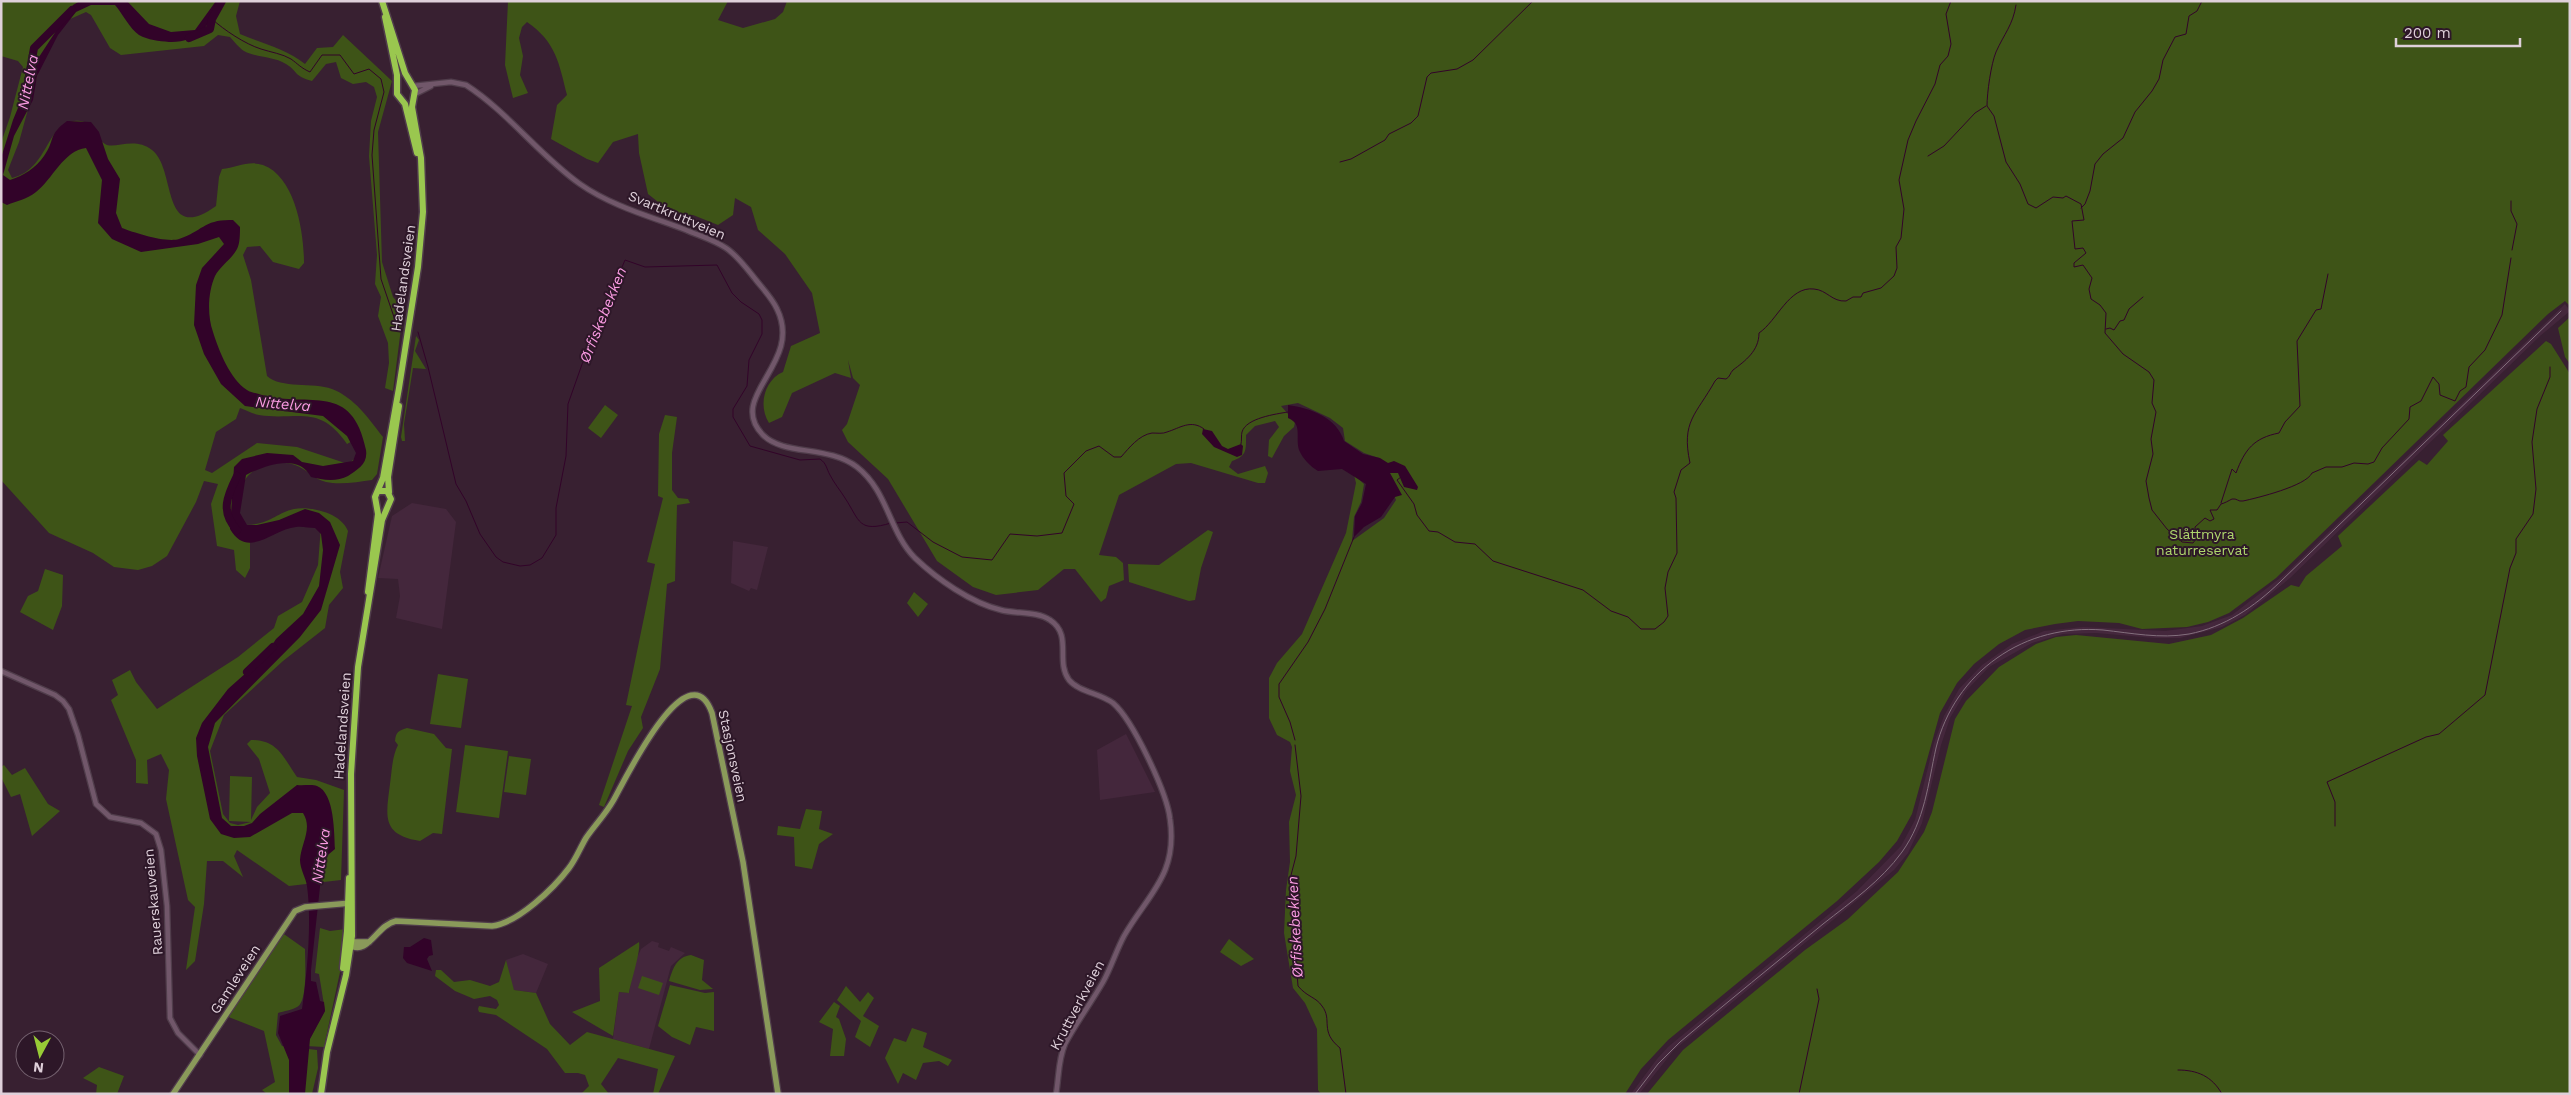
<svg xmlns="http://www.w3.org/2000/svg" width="2571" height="1095" font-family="'Work Sans',sans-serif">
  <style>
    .built { fill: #44273c }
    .green { fill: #3e5417; fill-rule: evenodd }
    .water { fill: #320329 }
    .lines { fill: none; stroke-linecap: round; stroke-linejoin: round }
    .stream { stroke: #320329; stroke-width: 1 }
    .river { stroke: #320329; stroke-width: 8 }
    .minor-casing { stroke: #503d4b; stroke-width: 7 }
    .major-casing { stroke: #503d4b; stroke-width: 8 }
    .highway-casing { stroke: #503d4b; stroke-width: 9 }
    .minor { stroke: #71576a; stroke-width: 4.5 }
    .major { stroke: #8a9a5a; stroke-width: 5.5 }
    .highway { stroke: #9ac74f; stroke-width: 6 }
    .rail { stroke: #836f7d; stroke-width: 1 }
    .labels { text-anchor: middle; stroke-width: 4; stroke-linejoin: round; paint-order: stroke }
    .street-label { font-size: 14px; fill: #dfd0da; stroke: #2d1728 }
    .park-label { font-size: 14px; fill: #aed76d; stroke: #2d1728 }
    .water-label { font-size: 15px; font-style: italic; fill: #fa9be2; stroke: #2d1728 }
  </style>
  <rect width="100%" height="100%" fill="#382031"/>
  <path class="built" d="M 2565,304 L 2570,311 L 2540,336 L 2290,578 L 2245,615 L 2222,627 L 2180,638 L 2154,638 L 2096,633 L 2063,634 L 2032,643 L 1989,667 L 1966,691 L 1950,718 L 1941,745 L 1922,823 L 1908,853 L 1894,870 L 1674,1050 L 1639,1094 L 1631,1094 L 1657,1059 L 1668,1047 L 1857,891 L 1901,846 L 1915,820 L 1934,743 L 1944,716 L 1959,689 L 1982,665 L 2012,644 L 2044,631 L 2083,627 L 2165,631 L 2202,626 L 2232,615 L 2284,575 Z
    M 412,503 L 446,509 L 456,522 L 442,629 L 396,618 L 400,596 L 398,579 L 378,578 L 392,516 Z
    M 733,541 L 768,547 L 757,590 L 751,588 L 749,591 L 731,583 Z
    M 1126,734 L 1155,792 L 1100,800 L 1097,750 Z
    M 652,941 L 659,943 L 658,947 L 669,951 L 671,947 L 685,953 L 671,966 L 649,1049 L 613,1039 L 619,992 L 629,993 L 634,964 L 641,949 Z
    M 523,954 L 548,964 L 536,993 L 514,990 L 511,983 L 506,960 Z"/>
  <path class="green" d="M 1,1 L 240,1 L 236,16 L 240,34 C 263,44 286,49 305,64 L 317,48 L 333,47 L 343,35 L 392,81 L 378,132 L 382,262 L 393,297 L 401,306 L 405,297 L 393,391 L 385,388 L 389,363 L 388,343 L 378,316 L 381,297 L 375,284 L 377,255 L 369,156 L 371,121 L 377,97 L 374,87 L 366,82 L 353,84 L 341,78 L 336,62 L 326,64 L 312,81 C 292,75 299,72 286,64 C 273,56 257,58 244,51 C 239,48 234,41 230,37 L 218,35 L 204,46 L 121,55 L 110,48 L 91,15 L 86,12 L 68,20 L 52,40 L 41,62 L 19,142 L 8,170 L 12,178 C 49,169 45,125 74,121 C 93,118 93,136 105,144 C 114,150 134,136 152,150 C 177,169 160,246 216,206 L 219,177 L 222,169 C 236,168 249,160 263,165 C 296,177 304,234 304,263 L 299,269 L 273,262 L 260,246 L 247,247 L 243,255 L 251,280 L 267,376 C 281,389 313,382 332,389 C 355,398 368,418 383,437 L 377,474 L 372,480 C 358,482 340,485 326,482 C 313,479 307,469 295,465 C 279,459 251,466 244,482 C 240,491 240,503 238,513 L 246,525 C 271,524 276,513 294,509 C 311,506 341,513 348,531 L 340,572 L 343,588 L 329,605 L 325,628 L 283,661 L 224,715 L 210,751 L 223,814 L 230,823 L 238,825 L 251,822 L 229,821 L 230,776 L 252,777 L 251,820 L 257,807 L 270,793 L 259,759 L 247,744 L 251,740 C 278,740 283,757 297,777 L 316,780 L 344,790 L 341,880 L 289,886 L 237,850 L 234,856 L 243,877 L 223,861 L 207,861 L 204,904 L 195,961 L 186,970 L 195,907 L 188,900 L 166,799 L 169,770 L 161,754 L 147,760 L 148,784 L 136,783 L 136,760 L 111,700 L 118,695 L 112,680 L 130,670 L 136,682 L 157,709 L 238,657 L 274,628 L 278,616 L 302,602 L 318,565 L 321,526 L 301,518 L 250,540 L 250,568 L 245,578 L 236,570 L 234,550 L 217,546 L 211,504 L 218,484 L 204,481 L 196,502 L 167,556 L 152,566 L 138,570 L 114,567 L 93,553 L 49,533 L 1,480 L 1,143 L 10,117 L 23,67 L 18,61 L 1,56 ZM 240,408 C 246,410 253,414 259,415 C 297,421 319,403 347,444 L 358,438 L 362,453 L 348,464 L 297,447 L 257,443 L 212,473 L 205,470 L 216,432 L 236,419 Z
    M 508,1 L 728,1 L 718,20 L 743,28 L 775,19 L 783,12 L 787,1 L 2570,1 L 2570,306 L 2565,301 L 2548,314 L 2276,578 L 2229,613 L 2208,622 L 2187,627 L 2142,629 L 2119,623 L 2078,621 L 2055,624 L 2025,630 L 1999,644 L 1974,664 L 1957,683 L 1940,713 L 1912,814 L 1897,841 L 1879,862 L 1837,901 L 1668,1040 L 1641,1069 L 1625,1094 L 1321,1094 L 1318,1090 L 1317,1029 L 1305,1003 L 1293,988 L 1284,933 L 1286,890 L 1290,862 L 1289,822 L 1296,795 L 1290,771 L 1292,747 L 1290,742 L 1277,735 L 1269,718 L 1269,678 L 1277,663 L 1302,634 L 1346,533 L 1356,483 L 1354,475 L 1364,484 L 1361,502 L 1354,517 L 1352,541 L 1384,518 L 1396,500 L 1379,458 L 1364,453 L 1345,441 L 1343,428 L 1330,418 L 1298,403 L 1281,406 L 1295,422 L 1294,427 L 1284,436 L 1272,458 L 1268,456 L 1269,440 L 1279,427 L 1275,421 L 1255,426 L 1246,435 C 1246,450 1247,456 1232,461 L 1229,467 L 1238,474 L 1265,466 L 1268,473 L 1265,483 L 1258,483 L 1191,463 L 1176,464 L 1119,495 L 1099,555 L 1116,557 L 1123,563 L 1124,580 L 1109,586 L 1106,598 L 1101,602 L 1075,569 L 1064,569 L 1038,590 L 996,595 L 973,587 L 937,561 L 888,479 L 848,442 L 842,430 L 847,424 L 860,385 L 853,378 L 848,360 L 851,378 L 835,373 L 792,393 L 782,417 L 769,423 C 758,406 764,380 783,372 L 791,346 L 820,333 L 812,293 L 785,254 L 758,230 L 751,207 L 735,198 L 733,215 L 718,225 L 693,215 L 676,216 L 648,194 L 639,153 L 638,134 L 613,142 L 598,163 L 587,159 L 551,139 L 557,105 L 567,95 C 559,63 556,42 527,22 L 522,27 L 519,38 L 523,56 L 520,75 L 528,93 L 513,98 L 505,65 Z
    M 2570,317 L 2570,364 L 2565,357 L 2558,328 Z
    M 416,336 L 419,340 L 415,351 L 426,369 L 413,368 L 404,424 L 405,441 L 402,441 L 401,437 Z
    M 2546,341 L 2551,344 L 2570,374 L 2570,1094 L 1647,1094 L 1683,1050 L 1805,950 L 1848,919 L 1898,872 L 1924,832 L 1932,812 L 1955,719 L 1966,701 L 1999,667 L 2036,644 L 2056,637 L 2076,635 L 2169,644 L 2211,635 L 2243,618 L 2291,585 L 2299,587 L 2306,576 L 2342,546 L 2338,536 L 2419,460 L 2427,465 L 2448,441 L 2443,435 Z
    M 605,405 L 618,415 L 601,438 L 588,428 Z
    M 665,415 L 677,417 L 672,453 L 672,490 L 678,498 L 688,499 L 690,503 L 677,505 L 675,581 L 667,584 L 660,669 L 641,717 L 643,728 L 628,751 L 604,807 L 599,805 L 632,706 L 626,705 L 655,564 L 647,562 L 663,498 L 658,496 L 659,434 Z
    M 1208,530 L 1213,532 L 1201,568 L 1195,600 L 1189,601 L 1129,582 L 1128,564 L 1159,565 Z
    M 45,569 L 63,575 L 62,606 L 53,630 L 20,612 L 28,596 L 38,591 Z
    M 914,592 L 928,604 L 918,617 L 907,603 Z
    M 438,674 L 468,679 L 461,728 L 430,724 Z
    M 407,728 L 434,734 L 446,748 L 452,749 L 442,834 L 433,833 L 420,841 C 381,835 386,816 390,784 C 392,770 392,757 398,745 L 395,741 C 396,732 398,731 407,728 Z
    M 465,745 L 508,751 L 499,818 L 456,812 Z
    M 509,756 L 531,759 L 526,795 L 504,792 Z
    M 4,765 L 12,775 L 25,768 L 48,804 L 60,811 L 32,836 L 20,794 L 11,797 L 1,777 L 1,767 Z
    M 806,809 L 822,811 L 819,829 L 833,834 L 819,844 L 812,869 L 795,866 L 794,837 L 777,835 L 778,826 L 800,829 Z
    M 320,928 L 330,931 L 346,929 L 340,972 L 324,1047 L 306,1046 L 325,1011 L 319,974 L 315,973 Z
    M 281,932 L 305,949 C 305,961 308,1002 297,1007 C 292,1010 284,1011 278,1013 L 276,1035 L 282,1046 L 317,1050 L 318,1068 L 312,1094 L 267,1094 L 262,1090 L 275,1082 L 264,1031 L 226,1016 Z
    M 1229,939 L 1254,959 L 1241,966 L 1220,952 Z
    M 639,942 C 641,951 631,981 629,993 L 619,992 L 613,1036 L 572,1012 L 600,1001 L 599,968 Z
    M 691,955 L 704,960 L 702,980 L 713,989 L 700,990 L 669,981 C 673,969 676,957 691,955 Z
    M 506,960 L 514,990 L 536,993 L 550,1024 L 570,1045 L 587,1032 L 675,1056 L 658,1094 L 653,1094 L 658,1069 L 618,1058 L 601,1084 L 609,1094 L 581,1094 L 589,1086 L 585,1075 L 578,1073 L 565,1073 L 547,1049 L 496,1015 L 479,1012 L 478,1009 L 479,1006 L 496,1009 L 499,1005 L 497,1000 L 490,996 L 474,999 L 455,991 L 435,976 L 436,970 L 441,970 L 454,982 L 470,980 L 490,986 L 499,982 Z
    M 642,976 L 663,983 L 659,995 L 638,988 Z
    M 670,985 L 705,993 L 714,992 L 714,1031 L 696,1027 L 690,1045 L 672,1037 L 658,1026 Z
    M 846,986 L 860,1002 L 868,992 L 874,998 L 863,1016 L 879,1026 L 870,1047 L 855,1037 L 861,1021 L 837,1000 Z
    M 834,1002 L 840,1006 L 836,1017 L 839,1019 L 846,1039 L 844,1056 L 830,1056 L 833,1029 L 819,1022 Z
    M 912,1028 L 927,1033 L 923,1047 L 952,1060 L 948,1066 L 939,1061 L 923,1063 L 916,1080 L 903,1073 L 898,1084 L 885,1058 L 894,1038 L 906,1042 Z
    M 99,1067 L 124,1076 L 117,1094 L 96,1094 L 97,1085 L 83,1078 Z"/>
  <path class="water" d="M 80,1 L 127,1 L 149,24 L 171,32 L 195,30 L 216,1 L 223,1 C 210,24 198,43 169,42 C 159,41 148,40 139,35 C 130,29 122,13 115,5 L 91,5 L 76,12 L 58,35 L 37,76 L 33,100 L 14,136 L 3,175 L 10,180 C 23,176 36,168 44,156 C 56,139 47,136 67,121 L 91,122 L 99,132 L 108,159 L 120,179 L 116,213 L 122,228 C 135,233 166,243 179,239 C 203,231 204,219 233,220 L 240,227 C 240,233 240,244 237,249 C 232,259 220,266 215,276 C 208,292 207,315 213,332 C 219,351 230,379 247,390 C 251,393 257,393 262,395 C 310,408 352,381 366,450 C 368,464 358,469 348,476 C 337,482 322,480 311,477 C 298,452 264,466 246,475 L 240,513 L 247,525 L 257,525 L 279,520 L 305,509 L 319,513 L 330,522 L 340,545 L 321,610 L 300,637 L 215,723 L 208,747 L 222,818 L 231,826 L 244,826 L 252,823 L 260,814 L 297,785 C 303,786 312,784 317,786 C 335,793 334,834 335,849 L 323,859 L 311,970 L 311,981 L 316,982 L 320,1001 L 324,1002 L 325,1011 L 310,1039 L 305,1094 L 289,1094 L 289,1060 L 278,1033 L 280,1016 L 302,1009 C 307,974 312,922 307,886 C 306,878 300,869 300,860 C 301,843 313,829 303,813 L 292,813 L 250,837 L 234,838 L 221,834 L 210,819 L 197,756 L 196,738 L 202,723 L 228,689 L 265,656 L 276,639 L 303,614 L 319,586 L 323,550 L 321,534 L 315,528 C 309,528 302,526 296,527 C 273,529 248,560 230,529 L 234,467 L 242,459 L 267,453 L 293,455 L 302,462 L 323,466 L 353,461 L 356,453 L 347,436 L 323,416 L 245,406 L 221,384 L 204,354 L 194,325 L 196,285 L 202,268 L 224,244 L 219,237 L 198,244 L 141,252 L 112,239 L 98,223 L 102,180 L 86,148 C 64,150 52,180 36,192 C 27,199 17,201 7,205 L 1,202 L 1,158 L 13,120 L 39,57 L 73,5 Z
    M 1288,405 C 1311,408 1337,418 1344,441 L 1363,454 L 1380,458 L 1388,463 L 1394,461 L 1405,466 L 1418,487 L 1417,490 L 1404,487 L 1398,473 L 1390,473 L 1402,495 L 1395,497 L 1381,517 L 1364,527 L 1354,537 L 1355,516 L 1362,503 L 1366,484 L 1342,469 L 1318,471 C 1310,466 1303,459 1299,450 C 1295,437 1303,424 1288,418 Z
    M 1203,429 L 1212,431 L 1222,446 L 1228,449 L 1241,444 L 1243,446 L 1242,455 L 1237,457 L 1214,447 L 1202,434 Z
    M 424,938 L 431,940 L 433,955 L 429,956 L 427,959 L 432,971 L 407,963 L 403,958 L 404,947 L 410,947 Z"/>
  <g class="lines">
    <path class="stream" d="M 2016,5 C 2013,25 2004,34 1996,52 C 1991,64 1987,93 1987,106 L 1994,116 L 2006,162 L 2020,184 L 2028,204 L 2036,208 L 2053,197 L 2063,198 L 2066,196 L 2081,204 L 2084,220 L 2072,221 L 2075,249 L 2083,248 L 2086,253 L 2074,263 L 2074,267 L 2083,265 L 2092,278 L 2089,289 L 2091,299 L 2100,305 L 2106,313 L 2105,333 L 2123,354 L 2149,372 L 2154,380 L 2152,403 L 2156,412 L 2151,439 L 2153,454 L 2146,481 L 2149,498 L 2152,510 L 2167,529 L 2182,542 L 2193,543 L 2196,539 L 2195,527 L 2205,518 L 2210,521 L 2214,519 L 2210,510 L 2217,510 L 2221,504 C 2225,503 2228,501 2232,499 C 2237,498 2238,502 2243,501 C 2257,498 2306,486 2312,473 L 2326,467 L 2342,467 L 2354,463 L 2368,464 L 2374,462 L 2382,448 L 2409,419 L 2410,407 L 2421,401 L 2433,377 L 2439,384 L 2440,395 L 2455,401 L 2460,391 L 2466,387 L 2469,367 L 2485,350 L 2502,315 L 2511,258
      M 212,19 C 224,30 245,44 261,49 C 270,52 283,54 291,59 C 298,64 301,68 310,72 L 322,55 L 340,55 L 354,74 L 369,69 L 381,79 L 384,92 L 374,130 L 372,155 L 381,279 L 395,320 L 402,325
      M 1928,156 L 1944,146 L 1975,113 L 1986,106
      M 1340,162 L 1351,159 L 1385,140 L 1389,134 L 1411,123 L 1418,116 L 1427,77 L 1431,73 L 1457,69 L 1473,60 L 1533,1
      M 2511,201 L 2511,211 L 2517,224 L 2512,250
      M 2081,208 L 2085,204 L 2090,191 L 2095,164 L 2103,154 L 2123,138 L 2135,112 L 2152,91 L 2159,79 L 2163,60 L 2175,37 L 2186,34 L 2189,16 L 2197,11 L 2202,1
      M 2106,329 L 2110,328 L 2114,330 L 2120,321 L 2124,320 L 2129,309 L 2143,297
      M 418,332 L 428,367 L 456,484 L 466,501 L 480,534 L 496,557 L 503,562 L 520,566 L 530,565 L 542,558 L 556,535 L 556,508 L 566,456 L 568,404 L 586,353 L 625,260 L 645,267 L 717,265 L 732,293 L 741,302 L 759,314 L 762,320 L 762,334 L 749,360 L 747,386 L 733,409 L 733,417 L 750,446 L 800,460 L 820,459 C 827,464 826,468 830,475 C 834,483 840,490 845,498 C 860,521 858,533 891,523
      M 1241,444 C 1242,441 1241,435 1242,432 C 1246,418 1276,414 1288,412
      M 1401,477 L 1397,480 L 1414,504 L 1417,515 L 1429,531 L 1438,532 L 1455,542 L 1475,544 L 1493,561 L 1583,590 L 1611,611 L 1628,617 L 1641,629 L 1655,629 L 1664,622 L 1668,616 L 1665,588 L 1668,572 L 1677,553 L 1676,498 L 1674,492 L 1681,470 L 1690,463 C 1681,421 1696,415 1715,381 L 1718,378 L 1726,379 C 1730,377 1730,373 1733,370 C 1745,361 1759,351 1759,333 C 1777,321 1789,286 1814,289 C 1827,290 1832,302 1846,301 L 1853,297 L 1861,297 L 1863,293 L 1881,288 L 1894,276 L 1897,268 L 1896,247 L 1901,238 L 1904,209 L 1899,180 L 1908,140 L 1916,121 L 1935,84 L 1940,65 L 1948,56 L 1951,44 L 1946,14 L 1951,1
      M 2221,503 L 2232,469 L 2236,473 C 2245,449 2254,438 2279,433 L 2285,422 L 2300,406 L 2297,341 L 2316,310 L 2321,309 L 2328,274
      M 895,523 L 907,522 L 933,542 L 962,557 L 992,560 L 1010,534 L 1037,536 L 1062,533 L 1074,504 L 1066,496 L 1064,473 L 1086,451 L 1099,446 L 1114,457 L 1121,457 C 1129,448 1139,435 1152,433 C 1157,433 1163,434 1167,432 C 1180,428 1191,419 1204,429
      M 1295,740 L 1290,722 L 1279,697 L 1279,684 L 1308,642 L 1325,609 L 1354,537
      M 1295,745 L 1301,796 L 1296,856 L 1290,879 L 1298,986 C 1307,997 1316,997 1322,1006 C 1333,1020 1319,1031 1340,1048 L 1346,1094
      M 2335,826 L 2335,802 L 2327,782 L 2426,737 L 2439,734 L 2485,695 L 2510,568 L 2516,553 L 2516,539 L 2533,514 L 2536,489 L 2532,442 L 2537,409 L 2550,377 L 2550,367
      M 2178,1070 C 2197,1070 2212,1076 2222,1094
      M 1799,1094 L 1819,999 L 1817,989"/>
    <path class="river" d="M 189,38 L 210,29 L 212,19 L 222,1
      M 26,94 L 34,48 L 72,10
      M 237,530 C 220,512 227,496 237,476
      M 247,672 L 273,647"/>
    <defs>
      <path id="minor" d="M 413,86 L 451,82 L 466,85 C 508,112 539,155 580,184 C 611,206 652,217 686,230 C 700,236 714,240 726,248 C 738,256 747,269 756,280 C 763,289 772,298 777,309 C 804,364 725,396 763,435 C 784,456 828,445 857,467 C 888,491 889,532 915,558 C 937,579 971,603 1001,610 C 1016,614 1037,611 1050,620 C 1073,635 1055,661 1069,680 C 1079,692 1100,693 1113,703 C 1133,720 1167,793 1170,819 C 1178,875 1148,894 1124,936 C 1116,951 1111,968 1103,982 C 1091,1003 1076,1023 1065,1044 C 1058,1060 1059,1077 1056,1094
        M 415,94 L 431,86
        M 1,671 L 55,695 L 63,701 L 69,709 L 78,735 L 96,804 L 110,817 L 141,823 L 156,834 L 161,850 L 167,906 L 170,1018 L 178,1033 L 200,1055"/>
      <path id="major" d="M 348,942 L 369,942
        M 348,944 C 368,958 376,925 396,921 L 492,926 C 518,923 554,888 569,868 C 576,859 580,848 586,838 C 594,826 605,815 613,801 C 622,786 688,646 712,713 L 743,862 L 778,1094
        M 173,1094 L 295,911 L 305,907 L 351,903"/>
      <path id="highway" d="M 385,17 L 397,75 L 397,94 L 405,104 L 417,153
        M 389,492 L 388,477 L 399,406
        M 368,592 L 378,514 L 375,497 L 383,478 L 399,388 L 418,267 L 423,212 L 421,158 L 412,107 L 415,90 L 405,73 L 382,1
        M 343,968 L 347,931 L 349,878
        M 321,1094 L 327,1052 L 346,975 L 352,936 L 351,774 L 358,667 L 382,520 L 391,499 L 387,491 L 378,491"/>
    </defs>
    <use href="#minor" class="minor-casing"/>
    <use href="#major" class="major-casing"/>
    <use href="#highway" class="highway-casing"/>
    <use href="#minor" class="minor"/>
    <use href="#major" class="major"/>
    <use href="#highway" class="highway"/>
    <path class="rail" d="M 1635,1094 L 1658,1064 L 1680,1042 C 1727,1002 1776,963 1823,924 C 1851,902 1881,881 1902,852 C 1925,820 1928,784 1936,748 C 1945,711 1967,679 1997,658 C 2028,636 2065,627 2103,630 C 2131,633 2160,639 2189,634 C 2225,627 2254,607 2280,582 L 2561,311"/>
  </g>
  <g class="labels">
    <g class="street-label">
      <text transform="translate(677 215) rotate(23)" y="5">Svartkruttveien</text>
      <text transform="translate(403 278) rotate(-82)" y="5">Hadelandsveien</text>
      <text transform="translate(342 726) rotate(-86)" y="5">Hadelandsveien</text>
      <text transform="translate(733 756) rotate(78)" y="5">Stasjonsveien</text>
      <text transform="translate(153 902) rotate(-95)" y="5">Rauerskauveien</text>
      <text transform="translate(235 979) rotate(-57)" y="5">Gamleveien</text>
      <text transform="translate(1077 1005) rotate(-62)" y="5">Kruttverkveien</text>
    </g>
    <g class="park-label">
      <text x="2202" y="539">Slåttmyra<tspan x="2202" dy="16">naturreservat</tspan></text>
    </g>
    <g class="water-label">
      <text transform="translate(28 82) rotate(-79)" y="5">Nittelva</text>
      <text transform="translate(603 315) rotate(-68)" y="5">Ørfiskebekken</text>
      <text transform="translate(283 404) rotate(5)" y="5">Nittelva</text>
      <text transform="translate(321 856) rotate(-81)" y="5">Nittelva</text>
      <text transform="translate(1295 927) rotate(-93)" y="5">Ørfiskebekken</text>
    </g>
  </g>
  <rect width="2571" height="1095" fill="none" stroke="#dfd0da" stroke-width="5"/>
  <g transform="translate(40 1055) rotate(187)"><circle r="24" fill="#2d1728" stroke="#74616f"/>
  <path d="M0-4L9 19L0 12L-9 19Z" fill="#98cb36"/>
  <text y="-8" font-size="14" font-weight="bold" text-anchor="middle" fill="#dfd0da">N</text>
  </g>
  <path d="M2396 38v8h124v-8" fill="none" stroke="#dfd0da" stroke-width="2.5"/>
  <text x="2404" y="38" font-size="15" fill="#dfd0da" stroke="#2d1728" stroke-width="4" paint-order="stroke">200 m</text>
</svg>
